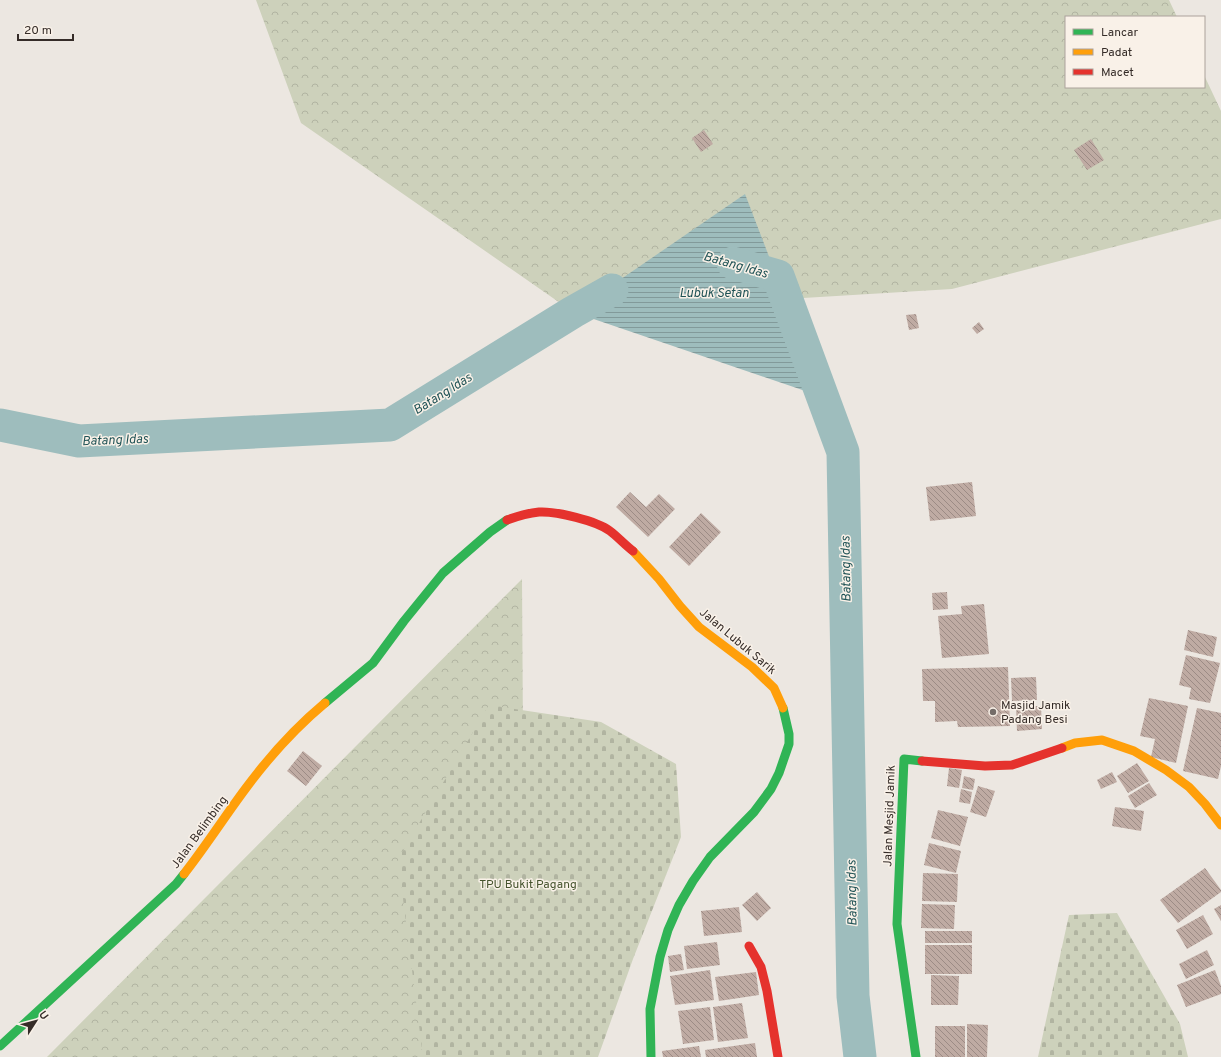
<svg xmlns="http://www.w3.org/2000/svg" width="1221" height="1057" font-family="Overpass,sans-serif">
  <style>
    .forest { fill: url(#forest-crowns) }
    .cemetery { fill: url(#cemetery-stones) }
    .water { fill: url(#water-rules) }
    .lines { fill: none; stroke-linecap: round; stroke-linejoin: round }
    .river { stroke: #9ebdbd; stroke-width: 33 }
    .building { fill: url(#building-back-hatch) }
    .fast { stroke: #30b455; stroke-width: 9 }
    .slow { stroke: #ff9f0a; stroke-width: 9 }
    .jam { stroke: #e5322d; stroke-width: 9 }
    .poi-dot { fill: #756d69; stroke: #f9f1e8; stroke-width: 1.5 }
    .labels { text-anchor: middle; stroke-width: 3; stroke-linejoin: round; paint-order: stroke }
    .street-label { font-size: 12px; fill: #352c28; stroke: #f9f1e8 }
    .poi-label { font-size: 12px; fill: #352c28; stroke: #f9f1e8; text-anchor: start }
    .park-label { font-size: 12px; fill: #45532d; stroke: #f9f1e8 }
    .water-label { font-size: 13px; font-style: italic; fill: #1f5255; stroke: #f9f1e8 }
  </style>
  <defs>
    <pattern id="forest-crowns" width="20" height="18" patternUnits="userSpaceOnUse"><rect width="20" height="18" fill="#cdd1bb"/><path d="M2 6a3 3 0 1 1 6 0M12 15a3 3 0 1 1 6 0" fill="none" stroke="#b1b4a1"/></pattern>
    <pattern id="cemetery-stones" width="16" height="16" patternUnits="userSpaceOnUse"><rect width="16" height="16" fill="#cdd1bb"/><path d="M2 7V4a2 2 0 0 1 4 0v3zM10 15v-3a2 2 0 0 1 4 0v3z" fill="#b1b4a1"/></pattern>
    <pattern id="water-rules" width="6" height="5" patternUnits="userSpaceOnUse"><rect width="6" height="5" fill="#9ebdbd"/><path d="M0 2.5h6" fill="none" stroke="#829a9a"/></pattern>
    <pattern id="building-back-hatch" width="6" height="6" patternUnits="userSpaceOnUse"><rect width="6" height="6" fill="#bfaba3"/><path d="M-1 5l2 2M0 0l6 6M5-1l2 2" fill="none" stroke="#9c8b85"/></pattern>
  </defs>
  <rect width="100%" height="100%" fill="#ece7e1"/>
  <path class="forest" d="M 256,0 L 1169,0 L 1177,17 L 1066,17 L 1066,87 L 1204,87 L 1204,75 L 1221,111 L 1221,219 L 952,289 L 573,312 L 301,123 Z
    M 522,579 L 525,1057 L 47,1057 Z"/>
  <path class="cemetery" d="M 489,705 L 601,722 L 676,764 L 681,837 L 633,959 L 598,1057 L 423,1057 L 398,859 Z
    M 1117,913 L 1180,1024 L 1188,1057 L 1038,1057 L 1069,915 Z"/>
  <path class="water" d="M 745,194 L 823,397 L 573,312 Z"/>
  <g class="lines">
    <path class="river" d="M 733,263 L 778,276 L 843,452 L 853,996 L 860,1057
      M 0,425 L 79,441 L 390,425 L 573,312 L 612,290"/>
  </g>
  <path class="building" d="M 704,130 L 713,144 L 701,152 L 692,138 Z
    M 1091,139 L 1104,160 L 1087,170 L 1074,150 Z
    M 916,314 L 919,328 L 909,330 L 906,315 Z
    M 979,322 L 984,329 L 977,334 L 972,328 Z
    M 972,482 L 976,516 L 930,521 L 926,487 Z
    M 630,492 L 646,507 L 659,494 L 675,509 L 648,537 L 616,507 Z
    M 701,513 L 721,532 L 689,566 L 669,547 Z
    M 947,592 L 948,609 L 933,610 L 932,593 Z
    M 984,604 L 989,654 L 942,658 L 938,616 L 962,614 L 961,606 Z
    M 1188,630 L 1217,637 L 1213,657 L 1184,650 Z
    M 1186,655 L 1220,663 L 1210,703 L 1189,699 L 1191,688 L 1179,685 Z
    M 1008,667 L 1010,726 L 958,727 L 957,721 L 935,722 L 935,701 L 923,701 L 922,669 Z
    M 1036,677 L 1037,700 L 1012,701 L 1011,678 Z
    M 1149,698 L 1188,706 L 1176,763 L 1151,757 L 1155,739 L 1140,736 Z
    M 1041,706 L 1042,729 L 1017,731 L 1016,707 Z
    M 1197,708 L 1221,713 L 1221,766 L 1218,779 L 1183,771 Z
    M 303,751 L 322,766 L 306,786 L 287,771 Z
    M 1137,763 L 1149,781 L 1128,793 L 1117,776 Z
    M 949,768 L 962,770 L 959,788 L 947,786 Z
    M 1112,772 L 1117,782 L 1101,789 L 1097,780 Z
    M 964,776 L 975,779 L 973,790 L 962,788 Z
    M 1149,783 L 1157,795 L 1135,808 L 1128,796 Z
    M 978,786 L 995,791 L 986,817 L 970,812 Z
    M 961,789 L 972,792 L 970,804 L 959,802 Z
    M 1115,807 L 1144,811 L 1141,831 L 1112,826 Z
    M 938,810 L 968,817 L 960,846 L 931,838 Z
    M 929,843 L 961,851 L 956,873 L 924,865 Z
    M 1205,868 L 1221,890 L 1221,892 L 1178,923 L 1160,900 Z
    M 923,873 L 958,874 L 957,902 L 922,901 Z
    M 757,892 L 771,908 L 757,921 L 742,905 Z
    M 922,904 L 955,905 L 954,929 L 921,928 Z
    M 1221,905 L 1221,921 L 1214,909 Z
    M 739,907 L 742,932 L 704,936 L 701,911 Z
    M 1203,915 L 1213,934 L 1187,949 L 1176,930 Z
    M 925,931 L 972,931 L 972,943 L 925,943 Z
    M 717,942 L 720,965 L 687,969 L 684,946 Z
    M 925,945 L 972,945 L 972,974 L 925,974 Z
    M 1207,950 L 1214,965 L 1186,979 L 1179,964 Z
    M 681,954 L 684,970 L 670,972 L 668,956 Z
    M 710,970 L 714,1000 L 675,1005 L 670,976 Z
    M 1215,970 L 1221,986 L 1221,994 L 1186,1007 L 1177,985 Z
    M 756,972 L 759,995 L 719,1001 L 715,977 Z
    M 931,975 L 959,976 L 958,1005 L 931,1005 Z
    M 742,1003 L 748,1038 L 718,1042 L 713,1007 Z
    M 710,1007 L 714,1040 L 683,1044 L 678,1011 Z
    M 967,1024 L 988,1025 L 987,1057 L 967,1057 Z
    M 935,1026 L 965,1026 L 965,1057 L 935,1057 Z
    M 755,1043 L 757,1057 L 706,1057 L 705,1050 Z
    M 699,1046 L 701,1057 L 663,1057 L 662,1051 Z"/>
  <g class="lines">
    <path class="fast" d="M 325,703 L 373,663 L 404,621 L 443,573 L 490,532 L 507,520
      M 0,1046 L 176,884 L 184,874
      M 651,1057 L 650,1009 L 660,957 L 668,930 L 679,905 L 693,881 L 710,857 L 754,812 L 771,789 L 779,773 L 789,744 L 789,734 L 783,708
      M 916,1057 L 897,924 L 904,759 L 922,761"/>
    <path class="slow" d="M 633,551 L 659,579 L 680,606 L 699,627 L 752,667 L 774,688 L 783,708
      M 1062,748 L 1075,743 L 1102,740 L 1134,751 L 1166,770 L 1189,787 L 1205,804 L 1221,825
      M 184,874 C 206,846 225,816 246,788 C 269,757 295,728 325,703"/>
    <path class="jam" d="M 507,520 C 518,516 528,513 539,512 C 556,511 597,521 610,531 C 618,537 625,545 633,551
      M 922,761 L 985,766 L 1012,765 L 1062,748
      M 749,946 L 761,967 L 767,991 L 778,1057"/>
  </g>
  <circle class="poi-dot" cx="993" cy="712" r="4"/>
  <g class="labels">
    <g class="street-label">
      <text transform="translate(738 641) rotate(40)" y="4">Jalan Lubuk Sarik</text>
      <text transform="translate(889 816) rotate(-88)" y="4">Jalan Mesjid Jamik</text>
      <text transform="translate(199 832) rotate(-54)" y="4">Jalan Belimbing</text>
    </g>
    <g class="poi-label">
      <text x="1001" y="709">Masjid Jamik<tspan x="1001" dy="14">Padang Besi</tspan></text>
    </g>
    <g class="park-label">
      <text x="528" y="888">TPU Bukit Pagang</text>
    </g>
    <g class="water-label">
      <text transform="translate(736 264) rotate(16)" y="5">Batang Idas</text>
      <text x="714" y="297">Lubuk Setan</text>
      <text transform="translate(442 393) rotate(-32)" y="5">Batang Idas</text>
      <text transform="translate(115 439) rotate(-2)" y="5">Batang Idas</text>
      <text transform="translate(845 569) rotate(-91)" y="5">Batang Idas</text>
      <text transform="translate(851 893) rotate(-91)" y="5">Batang Idas</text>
    </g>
  </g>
  <rect x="1065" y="16" width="140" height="72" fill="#f9f1e8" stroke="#aba29b"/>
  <rect x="1073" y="29" width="20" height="6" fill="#30b455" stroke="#aba29b"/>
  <text x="1101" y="36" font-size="12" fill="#352c28">Lancar</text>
  <rect x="1073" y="49" width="20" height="6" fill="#ff9f0a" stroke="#aba29b"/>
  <text x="1101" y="56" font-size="12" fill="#352c28">Padat</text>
  <rect x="1073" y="69" width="20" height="6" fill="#e5322d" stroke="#aba29b"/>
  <text x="1101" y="76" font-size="12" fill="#352c28">Macet</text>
  <g transform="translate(36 1021) rotate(54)" stroke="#f9f1e8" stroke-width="3" paint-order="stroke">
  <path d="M0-3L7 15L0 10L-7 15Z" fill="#352c28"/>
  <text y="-6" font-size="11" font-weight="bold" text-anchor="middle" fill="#352c28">U</text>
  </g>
  <path d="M18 34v6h55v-6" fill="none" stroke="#352c28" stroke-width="2"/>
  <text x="24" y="34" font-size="12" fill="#352c28" stroke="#f9f1e8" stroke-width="3" paint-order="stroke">20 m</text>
</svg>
